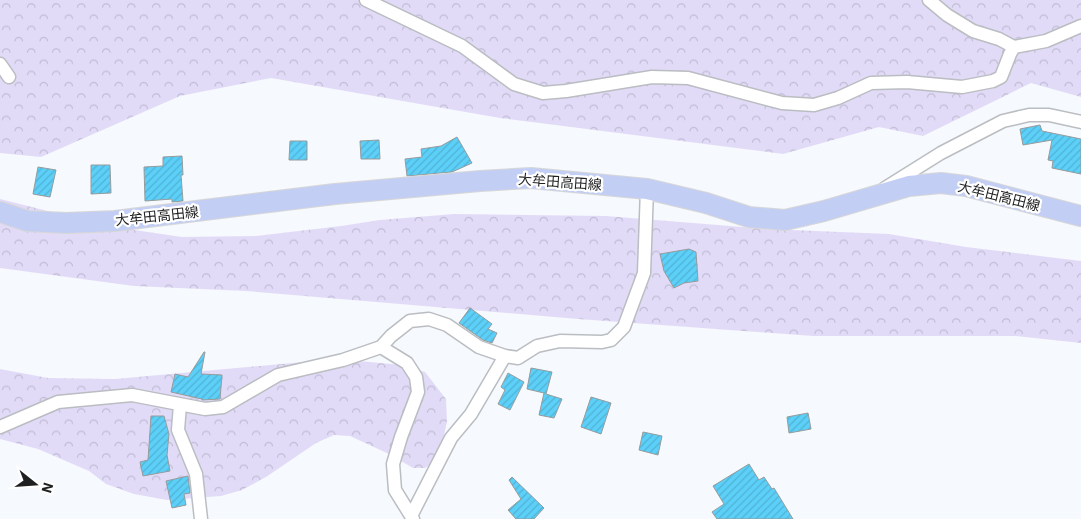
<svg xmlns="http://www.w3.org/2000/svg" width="1081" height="519" font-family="'IBM Plex Sans','Noto Sans JP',sans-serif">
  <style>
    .forest { fill: url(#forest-crowns) }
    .building { fill: url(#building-hatch); stroke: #969b9c }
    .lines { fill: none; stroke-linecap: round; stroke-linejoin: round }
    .minor-casing { stroke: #babdc1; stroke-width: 15 }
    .primary-casing { stroke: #d7d7d7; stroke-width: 22 }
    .minor { stroke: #fff; stroke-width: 12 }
    .primary { stroke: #c3cef5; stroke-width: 20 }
    .labels { text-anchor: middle; stroke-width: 4.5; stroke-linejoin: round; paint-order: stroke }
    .street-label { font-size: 14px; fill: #1f2021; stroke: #fff }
  </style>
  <defs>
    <pattern id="forest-crowns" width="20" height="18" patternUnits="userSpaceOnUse" patternTransform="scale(1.25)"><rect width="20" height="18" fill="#e2dbf8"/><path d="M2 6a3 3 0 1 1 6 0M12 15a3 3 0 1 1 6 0" fill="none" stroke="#c1bcd4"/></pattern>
    <pattern id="building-hatch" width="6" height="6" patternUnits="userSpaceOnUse" patternTransform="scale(1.25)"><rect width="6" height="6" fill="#5cd0f8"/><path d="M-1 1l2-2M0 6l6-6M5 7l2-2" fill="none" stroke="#50b2d4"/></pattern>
  </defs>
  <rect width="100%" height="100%" fill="#f6f9fd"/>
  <path class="forest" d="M 0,0 L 1081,0 L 1081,97 L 1031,83 L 923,136 L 879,127 L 783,154 L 500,118 L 271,78 L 180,96 L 41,157 L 0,153 Z
    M 0,199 L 107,226 L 182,237 L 256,236 L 341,226 L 380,220 L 454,214 L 606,216 L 767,229 L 889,234 L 966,247 L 1081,261 L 1081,343 L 1015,336 L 813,336 L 578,319 L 246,291 L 134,286 L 0,268 Z
    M 337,359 L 402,365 L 425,372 L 446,399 L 447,421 L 441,450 L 433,463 L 425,468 L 413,468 L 389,454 L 350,436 L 334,435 L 316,443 L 266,477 L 242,490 L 221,496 L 167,500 L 134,494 L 106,484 L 89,471 L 38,449 L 0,439 L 0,369 L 48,378 L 115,379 Z"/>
  <path class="building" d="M 1040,125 L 1042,131 L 1081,139 L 1081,174 L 1052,168 L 1053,161 L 1048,160 L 1052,140 L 1023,145 L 1020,129 Z
    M 457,137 L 472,163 L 452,172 L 407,176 L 405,159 L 422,157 L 421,149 L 441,146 Z
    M 379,140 L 380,159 L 361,159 L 360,141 Z
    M 290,141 L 307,141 L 307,160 L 289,160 Z
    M 182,156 L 183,175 L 181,175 L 183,201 L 172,202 L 172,199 L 145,201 L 144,167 L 163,166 L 163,157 Z
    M 91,165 L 110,165 L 111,193 L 91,194 Z
    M 38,167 L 56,170 L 50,197 L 33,194 Z
    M 689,249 L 696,252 L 698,281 L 684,283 L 674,288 L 664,271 L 660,254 Z
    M 470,308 L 492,324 L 488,329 L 497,333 L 492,343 L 483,340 L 459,323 Z
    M 204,352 L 205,352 L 201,374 L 222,375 L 220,399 L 202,400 L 202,399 L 171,392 L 175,374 L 188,377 Z
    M 531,368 L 552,372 L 546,394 L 562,399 L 554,418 L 539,415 L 544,393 L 527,389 Z
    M 508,373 L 524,382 L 510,410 L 498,404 L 505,390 L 501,387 Z
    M 591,397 L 611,403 L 601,434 L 581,427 Z
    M 808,413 L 811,429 L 789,433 L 787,417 Z
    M 151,416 L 164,416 L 169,434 L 167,455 L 170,471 L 143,476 L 140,462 L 148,460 Z
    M 643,432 L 662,436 L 658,455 L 639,450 Z
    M 749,464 L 759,480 L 764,477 L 772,489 L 774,488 L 793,519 L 717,519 L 712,512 L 724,504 L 713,486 Z
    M 188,476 L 190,493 L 184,494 L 186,505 L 172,508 L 166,481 Z
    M 512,477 L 544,508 L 534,519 L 516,519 L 508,510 L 521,499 L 509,480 Z"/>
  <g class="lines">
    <defs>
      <path id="minor" d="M 366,0 L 462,46 L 514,84 L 543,93 L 566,91 L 652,77 L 688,78 L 782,103 L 814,105 L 838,98 L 871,83 L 907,82 L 962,87 L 993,81 L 1001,77 L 1010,54 L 1014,47
        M 929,0 L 947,15 L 973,31 L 999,39 L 1014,47 L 1046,41 L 1081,26
        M 0,64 L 9,77
        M 885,188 L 941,153 L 1003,121 L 1029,115 L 1049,115 L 1081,122
        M 381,347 L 407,363 L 416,377 L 418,392 L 401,437 L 393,464 L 395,490 L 413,519
        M 180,405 L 178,430 L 196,474 L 201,519
        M 0,427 L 58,402 L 132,395 L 205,409 L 223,407 L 278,375 L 343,360 L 381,347 L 391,336 L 410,321 L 429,319 L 447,325 L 479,347 L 505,356 L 518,358 L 537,346 L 560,341 L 602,342 L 611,340 L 624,327 L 644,273 L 647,189
        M 411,516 L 451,438 L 471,414 L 505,356"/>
      <path id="primary" d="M 0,212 L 27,221 L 66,223 L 115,221 L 335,194 L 480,181 L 531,178 L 647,189 L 706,203 L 749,217 L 785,220 L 824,211 L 909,186 L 941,183 L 966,186 L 1081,216"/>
    </defs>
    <use href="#minor" class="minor-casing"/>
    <use href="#primary" class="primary-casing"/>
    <use href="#minor" class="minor"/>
    <use href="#primary" class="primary"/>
  </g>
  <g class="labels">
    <g class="street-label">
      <text transform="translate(560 182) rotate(4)" y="5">大牟田高田線</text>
      <text transform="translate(999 196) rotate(14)" y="5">大牟田高田線</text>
      <text transform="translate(157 216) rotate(-6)" y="5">大牟田高田線</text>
    </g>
  </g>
  <g transform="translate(35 484) rotate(107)" stroke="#ffffff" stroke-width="4" paint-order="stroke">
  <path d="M0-4L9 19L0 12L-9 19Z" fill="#1f2021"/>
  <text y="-8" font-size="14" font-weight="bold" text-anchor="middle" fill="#1f2021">N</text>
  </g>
</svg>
